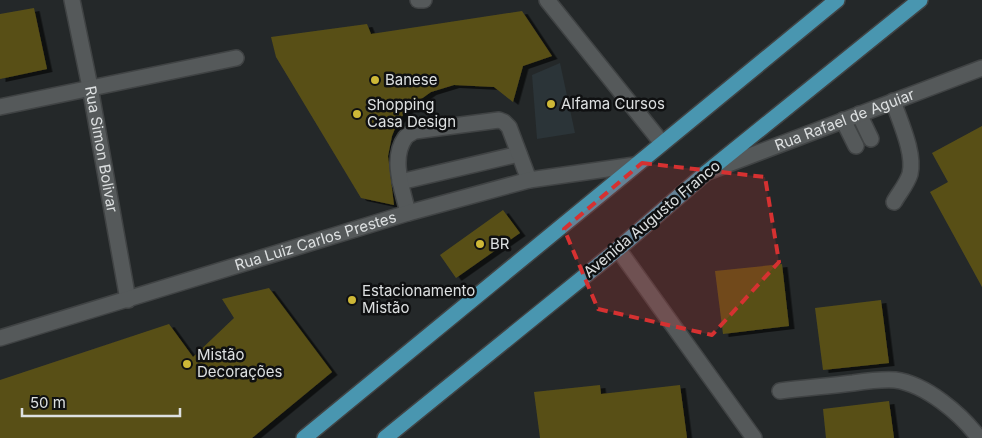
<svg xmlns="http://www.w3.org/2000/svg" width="982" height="438" font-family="Inter,sans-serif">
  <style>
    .built { fill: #2b3438 }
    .building { fill: #584f19; filter: url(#shadow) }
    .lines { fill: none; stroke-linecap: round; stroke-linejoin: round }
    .minor-casing { stroke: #404344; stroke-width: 18 }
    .major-casing { stroke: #404344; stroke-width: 18 }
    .minor { stroke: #55595a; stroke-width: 15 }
    .major { stroke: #4996b0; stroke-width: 15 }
    .marked { fill: #d63131; fill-opacity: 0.2; stroke: #d63131; stroke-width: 4; stroke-dasharray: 10 6; stroke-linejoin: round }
    .poi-dot { fill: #ceb837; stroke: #0f1011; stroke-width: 2 }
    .labels { text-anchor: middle; stroke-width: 5; stroke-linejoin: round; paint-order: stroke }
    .poi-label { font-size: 15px; fill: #dde0e1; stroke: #0f1011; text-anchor: start }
    .street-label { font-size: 15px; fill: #dde0e1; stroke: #0f1011 }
  </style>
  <defs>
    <filter id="shadow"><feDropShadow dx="5.5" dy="3" stdDeviation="0" flood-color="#0009"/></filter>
  </defs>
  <rect width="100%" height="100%" fill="#242829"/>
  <path class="built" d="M 560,63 L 575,133 L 537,139 L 532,75 Z"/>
  <path class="building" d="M 34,8 L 47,69 L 0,79 L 0,14 Z
    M 522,11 L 552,56 L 523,66 L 513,102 L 494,87 L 454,85 L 431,92 L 410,107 L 398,121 L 392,136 L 388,156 L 394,205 L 361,198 L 276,57 L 271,37 L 367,24 L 371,34 Z
    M 982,126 L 982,287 L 930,192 L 948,182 L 932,153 Z
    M 503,210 L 520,233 L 456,278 L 440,255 Z
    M 782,264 L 789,326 L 723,334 L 715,271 Z
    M 269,288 L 332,372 L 252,438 L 0,438 L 0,380 L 169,324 L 193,357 L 234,318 L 222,299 Z
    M 881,300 L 889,363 L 823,370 L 815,308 Z
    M 600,385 L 601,394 L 680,385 L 687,438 L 540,438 L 534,392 Z
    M 889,401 L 894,438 L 826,438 L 823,409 Z"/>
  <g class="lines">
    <defs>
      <g id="minor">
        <path id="s1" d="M 72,0 L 90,87 L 128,300"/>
        <path d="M 418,0 L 424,0"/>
        <path d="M 547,0 L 662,143"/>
        <path d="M 893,101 C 900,122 915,153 910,174 C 907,184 899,193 894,202"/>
        <path d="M 0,107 L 236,58"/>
        <path d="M 859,114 L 871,139"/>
        <path d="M 843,120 L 856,146"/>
        <path id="s2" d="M 710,171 L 982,68"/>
        <path d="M 400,182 L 519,154"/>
        <path d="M 408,213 C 403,191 390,159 405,138 C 407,135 411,133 415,131 L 499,120 L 504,122 L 509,127 L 529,180"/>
        <path d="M 618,249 L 754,438"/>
        <path id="s3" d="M 0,338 L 408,213 L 529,180 L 635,165"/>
        <path d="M 780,391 C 804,388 828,386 853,383 C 867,381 881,379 895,380 C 926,384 961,414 979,438"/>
      </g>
      <path id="major" d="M 304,438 L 837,0
        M 385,438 L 618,249 L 707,172 L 920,0"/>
    </defs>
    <use href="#minor" class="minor-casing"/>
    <use href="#major" class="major-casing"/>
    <use href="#minor" class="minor"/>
    <use href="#major" class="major"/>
  </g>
  <path class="marked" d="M 642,163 L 765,177 L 779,262 L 712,335 L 598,309 L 564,229 Z"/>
  <g class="poi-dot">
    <circle cx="375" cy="80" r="5"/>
    <circle cx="551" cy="104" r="5"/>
    <circle cx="357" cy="114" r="5"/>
    <circle cx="480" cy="244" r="5"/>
    <circle cx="352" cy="300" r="5"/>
    <circle cx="187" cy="364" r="5"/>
  </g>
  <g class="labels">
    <g class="poi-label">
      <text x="385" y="85">Banese</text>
      <text x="561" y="109">Alfama Cursos</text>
      <text x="367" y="110">Shopping<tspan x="367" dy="17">Casa Design</tspan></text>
      <text x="490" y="249">BR</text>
      <text x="362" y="296">Estacionamento<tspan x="362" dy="17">Mistão</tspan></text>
      <text x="197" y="360">Mistão<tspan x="197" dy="17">Decorações</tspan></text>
    </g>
    <g class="street-label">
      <text dy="5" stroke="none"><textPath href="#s2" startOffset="144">Rua Rafael de Aguiar</textPath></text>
      <text dy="5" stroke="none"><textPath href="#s1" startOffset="152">Rua Simon Bolivar</textPath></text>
      <text transform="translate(652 219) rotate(-40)" y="5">Avenida Augusto Franco</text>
      <text dy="5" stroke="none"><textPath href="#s3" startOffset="330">Rua Luiz Carlos Prestes</textPath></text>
    </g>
  </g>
  <path d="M22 408v8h158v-8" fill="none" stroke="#dde0e1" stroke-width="2.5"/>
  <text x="30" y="408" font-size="15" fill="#dde0e1" stroke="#0f1011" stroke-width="4" paint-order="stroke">50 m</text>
</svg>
